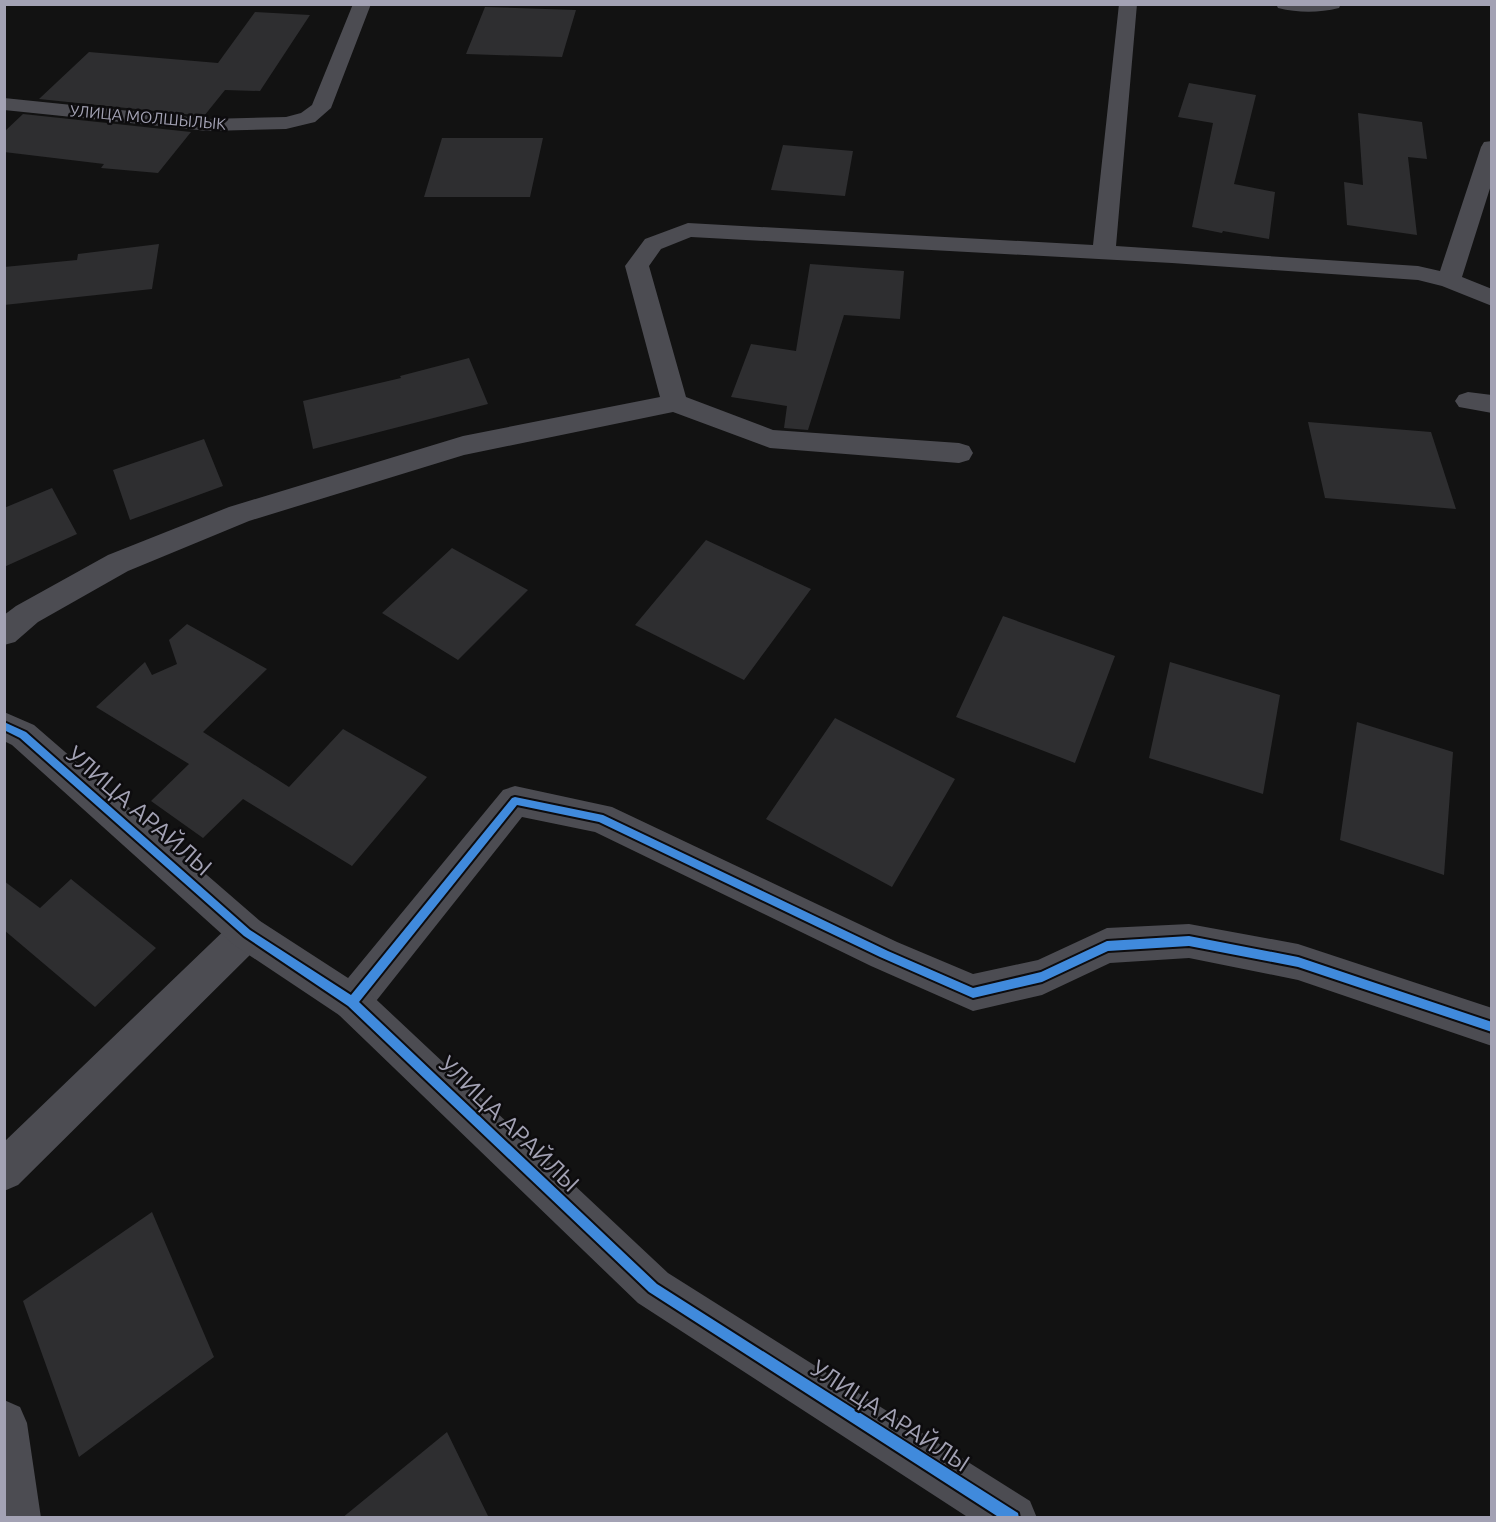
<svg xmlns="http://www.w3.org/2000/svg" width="1496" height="1522" font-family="Ubuntu,sans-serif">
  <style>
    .building { fill: #2e2e30 }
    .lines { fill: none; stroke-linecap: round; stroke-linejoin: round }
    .minor { fill: #4c4c52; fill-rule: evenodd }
    .tertiary { fill: #4c4c52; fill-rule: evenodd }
    .cycleway-casing { stroke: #0d0c0e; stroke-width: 4 }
    .cycleway { fill: #408adc; fill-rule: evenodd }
    .labels { text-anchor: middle; stroke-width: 5; stroke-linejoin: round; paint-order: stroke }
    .far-street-label { font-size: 16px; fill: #a3a2b4; stroke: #0d0c0e }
    .near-street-label { font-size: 24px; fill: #a3a2b4; stroke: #0d0c0e }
  </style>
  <rect width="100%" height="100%" fill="#121212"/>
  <path class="building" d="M 485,7 L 576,10 L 562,57 L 466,54 Z
    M 255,12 L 310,15 L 260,91 L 225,90 L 204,116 L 39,99 L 89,52 L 218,63 Z
    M 1189,83 L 1256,95 L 1234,184 L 1275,192 L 1269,239 L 1223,231 L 1222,233 L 1192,227 L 1213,123 L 1178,117 Z
    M 1358,113 L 1422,122 L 1427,159 L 1408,157 L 1417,235 L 1347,225 L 1344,182 L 1363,185 Z
    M 23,114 L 191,132 L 158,173 L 101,168 L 104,164 L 4,152 L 4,132 Z
    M 442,138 L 543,138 L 530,197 L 424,197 Z
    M 783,145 L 853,151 L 845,196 L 771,190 Z
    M 159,244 L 152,289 L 4,305 L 4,267 L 77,260 L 78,254 Z
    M 810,264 L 904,271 L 900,319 L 844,315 L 808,430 L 784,428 L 787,406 L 731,397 L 751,344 L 796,351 Z
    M 469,358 L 488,404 L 313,449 L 303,401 L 401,378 L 400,376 Z
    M 1308,422 L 1431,432 L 1456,509 L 1325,498 Z
    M 204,439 L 223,486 L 130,520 L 113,470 Z
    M 52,488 L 77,534 L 4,567 L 4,508 Z
    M 706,540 L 811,589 L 744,680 L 635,625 Z
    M 452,548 L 528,590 L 458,660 L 382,613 Z
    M 1003,616 L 1115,656 L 1075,763 L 956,717 Z
    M 187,624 L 267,669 L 203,732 L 289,787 L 343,729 L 427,777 L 352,866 L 243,799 L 203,838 L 151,801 L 189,764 L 96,707 L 145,662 L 152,675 L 177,664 L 169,640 Z
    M 1170,662 L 1280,695 L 1263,794 L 1149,758 Z
    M 835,718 L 955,779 L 892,887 L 766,819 Z
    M 1357,722 L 1453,752 L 1444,875 L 1340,840 Z
    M 71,879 L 156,948 L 95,1007 L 4,930 L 4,881 L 40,908 Z
    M 152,1212 L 214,1357 L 79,1457 L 23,1301 Z
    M 447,1432 L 489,1518 L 342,1518 Z"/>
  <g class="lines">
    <path class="minor" d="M 353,4 L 371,4 L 331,108 L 315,122 L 286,129 L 208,131 L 4,110 L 4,98 L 208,119 L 286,117 L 301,113 L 312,105 Z
      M 1119,4 L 1137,4 L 1116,246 L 1418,266 L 1440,271 L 1481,147 L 1484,142 L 1492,141 L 1492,182 L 1462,277 L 1492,289 L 1492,306 L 1442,286 L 1418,280 L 1172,263 L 691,237 L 661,249 L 649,266 L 686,397 L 773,430 L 959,443 L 969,446 L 973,453 L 969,460 L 959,463 L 770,448 L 673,412 L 464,455 L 249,521 L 128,571 L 38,622 L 15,642 L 4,645 L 4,615 L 16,606 L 108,555 L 229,507 L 463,436 L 660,397 L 625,266 L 645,239 L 688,223 L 1093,245 Z
      M 1276,4 L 1341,4 L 1339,8 C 1318,13 1299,13 1278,8 Z
      M 1468,392 L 1492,395 L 1492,413 L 1459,407 L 1455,401 L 1459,395 Z
      M 515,786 L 612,807 L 897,942 L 973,974 L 1038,960 L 1107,928 L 1189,924 L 1298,944 L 1492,1008 L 1492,1046 L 1298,980 L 1189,958 L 1110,963 L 1042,995 L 973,1011 L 871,966 L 595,832 L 522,817 L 365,1015 L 352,1021 L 339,1015 L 333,1002 L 339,989 L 503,790 Z
      M 247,916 L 260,921 L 265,933 L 260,945 L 18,1185 L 4,1191 L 4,1142 L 234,921 Z
      M 4,1400 L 20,1407 L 27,1423 L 41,1518 L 4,1518 Z"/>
    <path class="tertiary" d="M 4,712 L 34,725 L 260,921 L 365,989 L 668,1273 L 1030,1501 L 1037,1518 L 969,1518 L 638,1303 L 339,1015 L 234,945 L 12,745 L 4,741 Z"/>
    <defs>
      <path id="cycleway" d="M 4,722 L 26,732 L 250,930 L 351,995 L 512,798 L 515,797 L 603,815 L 888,951 L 973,988 L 1041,972 L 1107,941 L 1189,936 L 1298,957 L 1492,1022 L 1492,1032 L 1298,967 L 1189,946 L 1108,951 L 1042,982 L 973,998 L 880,957 L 599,822 L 517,805 L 359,1002 L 657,1284 L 1018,1513 L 1019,1518 L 1000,1518 L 649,1292 L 348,1006 L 244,936 L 20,738 L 4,730 Z"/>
    </defs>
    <use href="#cycleway" class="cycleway-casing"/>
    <use href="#cycleway" class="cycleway"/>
  </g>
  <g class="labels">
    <g class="far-street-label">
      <text transform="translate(148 117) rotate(5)" y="6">УЛИЦА МОЛШЫЛЫК</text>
    </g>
    <g class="near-street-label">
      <text transform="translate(139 811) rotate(41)" y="8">УЛИЦА АРАЙЛЫ</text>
      <text transform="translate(509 1124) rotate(44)" y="8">УЛИЦА АРАЙЛЫ</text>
      <text transform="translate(890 1416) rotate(33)" y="8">УЛИЦА АРАЙЛЫ</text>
    </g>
  </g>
  <rect width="1496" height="1522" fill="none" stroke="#a3a2b4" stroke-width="12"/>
</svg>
